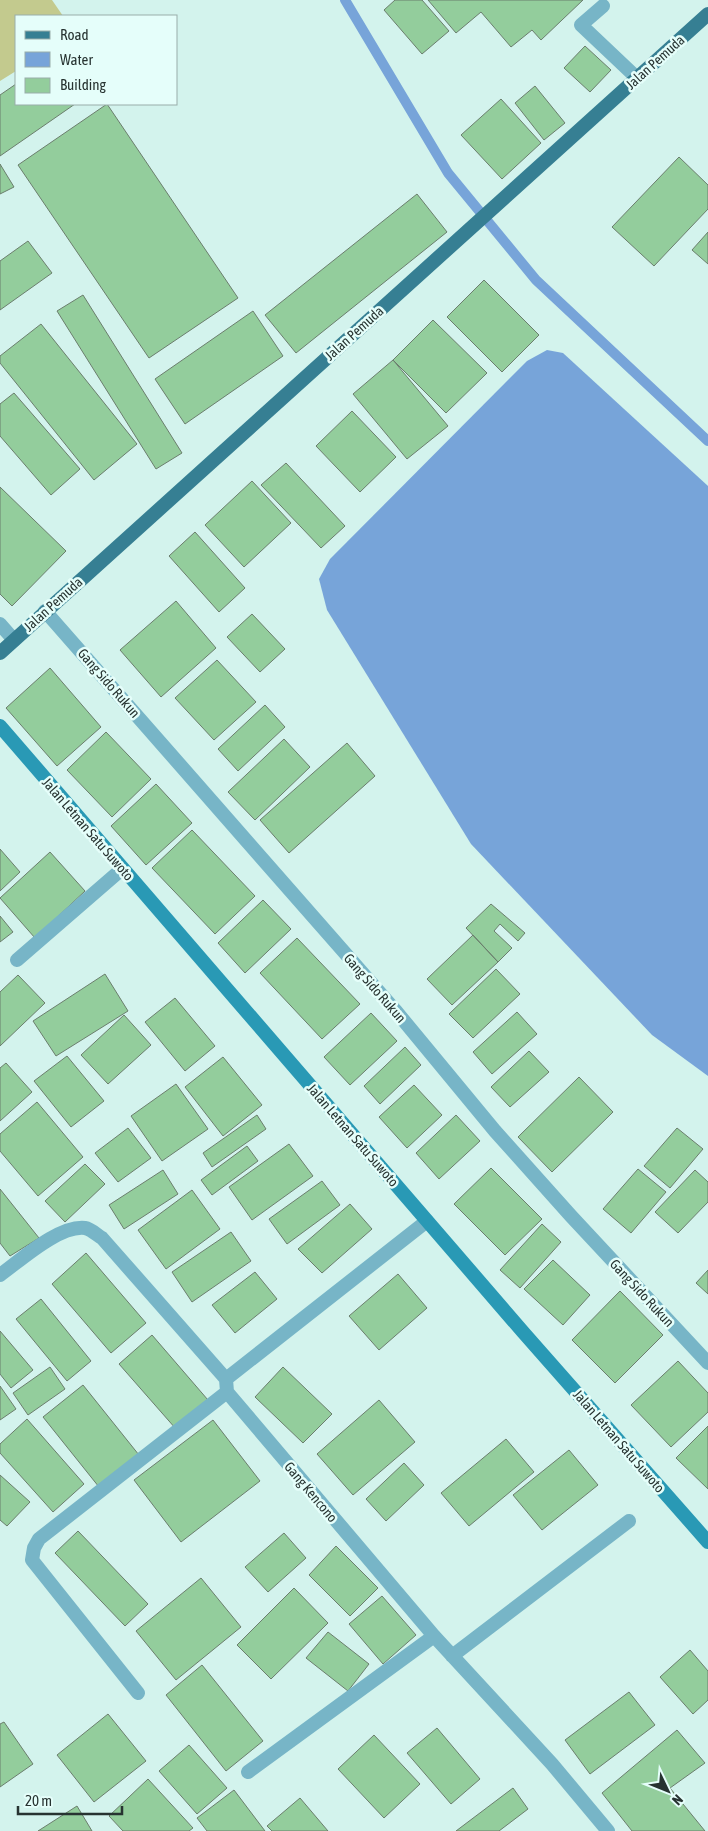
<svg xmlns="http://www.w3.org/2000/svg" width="708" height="1831" font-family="'Asap Condensed',sans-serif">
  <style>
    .green { fill: #c3ca8e }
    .water { fill: #77a4d9 }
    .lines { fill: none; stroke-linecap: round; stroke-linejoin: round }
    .stream { stroke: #77a4d9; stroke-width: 10 }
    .building { fill: #93cd9c; stroke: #6b7e6d }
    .service { stroke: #77b5c7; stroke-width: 14 }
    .minor { stroke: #77b5c7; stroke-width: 14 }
    .tertiary { stroke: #77b5c7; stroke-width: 14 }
    .secondary { stroke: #2999b5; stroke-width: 14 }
    .primary { stroke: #367f93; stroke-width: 14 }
    .labels { text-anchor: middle; stroke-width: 5; stroke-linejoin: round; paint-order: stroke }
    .street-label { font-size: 14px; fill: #273331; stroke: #e5fefa }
  </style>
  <rect width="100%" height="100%" fill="#d3f3ed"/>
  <path class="green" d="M 0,0 L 52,0 L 63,16 L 16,16 L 16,71 L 0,81 Z"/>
  <path class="water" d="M 547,350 L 563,353 L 708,486 L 708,1076 L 652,1035 L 471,844 L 327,610 L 319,579 L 330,559 L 527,361 Z"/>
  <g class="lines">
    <path class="stream" d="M 345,0 L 448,173 L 536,280 L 708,441"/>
  </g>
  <path class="building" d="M 395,0 L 422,0 L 449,31 L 422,54 L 384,10 Z
    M 428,0 L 583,0 L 541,40 L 532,30 L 511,47 L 481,12 L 456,33 Z
    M 585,46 L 611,70 L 590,92 L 564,68 Z
    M 16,84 L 16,104 L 75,104 L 0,156 L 0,95 Z
    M 535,86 L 565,123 L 544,140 L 515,103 Z
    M 501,99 L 541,143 L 502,179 L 461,135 Z
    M 107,104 L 238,298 L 149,358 L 18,165 Z
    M 679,157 L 708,185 L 708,209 L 654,266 L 612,227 Z
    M 0,164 L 14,187 L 0,194 Z
    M 417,194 L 447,232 L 296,353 L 265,315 Z
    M 708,232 L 708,264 L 692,250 Z
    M 28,241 L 52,273 L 0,310 L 0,261 Z
    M 484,280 L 539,335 L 502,372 L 447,317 Z
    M 83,295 L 182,453 L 156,469 L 57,311 Z
    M 253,311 L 283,356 L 185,424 L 155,379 Z
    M 433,320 L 487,373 L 446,413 L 393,360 Z
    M 41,324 L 137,444 L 94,480 L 0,363 L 0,356 Z
    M 393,360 L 448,426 L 407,459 L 353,394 Z
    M 14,393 L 80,469 L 51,495 L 0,436 L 0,404 Z
    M 352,411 L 396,457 L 360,492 L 316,446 Z
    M 286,463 L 345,526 L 321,548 L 261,485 Z
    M 252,481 L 291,523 L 244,567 L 205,525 Z
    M 0,487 L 66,551 L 12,606 L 0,594 Z
    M 195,532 L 245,588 L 219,612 L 169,556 Z
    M 176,601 L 216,648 L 161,697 L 120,650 Z
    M 252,614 L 285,649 L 260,672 L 227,637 Z
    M 217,660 L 256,702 L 214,740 L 175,698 Z
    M 50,668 L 101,727 L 57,766 L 6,708 Z
    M 265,705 L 285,727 L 238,771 L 218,749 Z
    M 106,732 L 151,779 L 112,817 L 67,770 Z
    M 284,739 L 310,767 L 255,820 L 228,792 Z
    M 347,743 L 375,776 L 289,853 L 260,820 Z
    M 156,784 L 192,823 L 146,865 L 111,826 Z
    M 192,830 L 255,896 L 215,934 L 152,868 Z
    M 0,849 L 20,872 L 0,891 Z
    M 50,852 L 85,891 L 35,938 L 0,898 Z
    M 263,900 L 291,929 L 245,973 L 218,943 Z
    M 491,904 L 525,933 L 518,941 L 500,924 L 494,931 L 512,948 L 498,962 L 466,928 Z
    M 0,916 L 13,932 L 0,942 Z
    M 473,935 L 498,962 L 452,1005 L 427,979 Z
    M 297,938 L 360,1004 L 322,1039 L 260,973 Z
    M 496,969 L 520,994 L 473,1038 L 449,1014 Z
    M 105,974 L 128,1011 L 56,1056 L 33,1021 Z
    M 18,975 L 45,1003 L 0,1046 L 0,992 Z
    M 175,998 L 215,1046 L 185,1071 L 145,1022 Z
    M 517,1012 L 537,1034 L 492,1074 L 473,1052 Z
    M 371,1013 L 397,1041 L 350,1085 L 324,1057 Z
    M 124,1015 L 151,1045 L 108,1084 L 81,1055 Z
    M 405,1047 L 421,1065 L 380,1104 L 364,1086 Z
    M 529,1051 L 549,1072 L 510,1107 L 491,1087 Z
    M 67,1056 L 104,1101 L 71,1127 L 34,1081 Z
    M 223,1057 L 262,1105 L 223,1136 L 185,1087 Z
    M 6,1063 L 32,1092 L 0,1121 L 0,1068 Z
    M 579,1077 L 613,1112 L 552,1172 L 518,1137 Z
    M 176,1084 L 208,1129 L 162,1161 L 131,1116 Z
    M 414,1085 L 442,1115 L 407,1148 L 379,1117 Z
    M 37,1102 L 83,1157 L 38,1196 L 0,1151 L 0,1134 Z
    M 257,1115 L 266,1129 L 212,1167 L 203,1153 Z
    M 456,1115 L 480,1141 L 439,1179 L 416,1153 Z
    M 128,1128 L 151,1158 L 118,1182 L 95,1153 Z
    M 677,1128 L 703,1149 L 670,1188 L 644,1166 Z
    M 289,1144 L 313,1176 L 252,1220 L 229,1187 Z
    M 247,1146 L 258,1161 L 212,1195 L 201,1180 Z
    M 85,1164 L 105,1184 L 65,1222 L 45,1201 Z
    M 491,1168 L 542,1219 L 505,1255 L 454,1204 Z
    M 638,1169 L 666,1192 L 631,1233 L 603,1209 Z
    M 163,1170 L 178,1194 L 124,1229 L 109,1205 Z
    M 695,1170 L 708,1182 L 708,1202 L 678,1233 L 655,1212 Z
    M 322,1181 L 340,1205 L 287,1244 L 269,1219 Z
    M 0,1189 L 39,1238 L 10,1256 L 0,1243 Z
    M 192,1190 L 220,1229 L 166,1269 L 138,1230 Z
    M 350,1204 L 372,1229 L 322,1273 L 298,1249 Z
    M 542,1224 L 561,1242 L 520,1288 L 500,1270 Z
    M 231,1232 L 251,1261 L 192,1302 L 172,1272 Z
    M 86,1253 L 146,1323 L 111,1353 L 52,1284 Z
    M 553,1260 L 590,1295 L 563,1325 L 524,1289 Z
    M 708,1270 L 708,1294 L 696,1283 Z
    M 255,1272 L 277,1299 L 235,1333 L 212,1305 Z
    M 398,1274 L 427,1308 L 379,1350 L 349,1316 Z
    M 620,1291 L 663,1335 L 615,1383 L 572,1340 Z
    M 41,1299 L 91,1361 L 67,1381 L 16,1319 Z
    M 0,1331 L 33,1370 L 11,1388 L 0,1374 Z
    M 152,1335 L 208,1400 L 176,1429 L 119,1364 Z
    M 678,1361 L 708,1393 L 708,1412 L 671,1447 L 631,1405 Z
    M 50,1367 L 65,1389 L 28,1415 L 13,1393 Z
    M 283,1367 L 332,1414 L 303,1443 L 255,1397 Z
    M 83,1385 L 139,1455 L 99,1487 L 43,1417 Z
    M 0,1386 L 16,1409 L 0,1420 Z
    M 379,1400 L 415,1442 L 353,1495 L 317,1454 Z
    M 27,1419 L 84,1484 L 53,1512 L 0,1453 L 0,1444 Z
    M 213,1420 L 260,1481 L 181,1542 L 134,1480 Z
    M 708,1426 L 708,1489 L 676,1458 Z
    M 506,1439 L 534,1472 L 469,1526 L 441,1493 Z
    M 569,1450 L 598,1485 L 542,1530 L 513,1495 Z
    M 404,1463 L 424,1485 L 386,1521 L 366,1499 Z
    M 0,1475 L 30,1502 L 7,1526 L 0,1520 Z
    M 78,1531 L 148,1604 L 125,1626 L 55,1553 Z
    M 284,1533 L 306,1558 L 268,1592 L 245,1567 Z
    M 336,1546 L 378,1588 L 350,1616 L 309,1575 Z
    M 201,1578 L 241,1627 L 176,1680 L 136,1631 Z
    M 294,1588 L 328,1623 L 271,1679 L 237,1645 Z
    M 382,1596 L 416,1635 L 383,1664 L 349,1624 Z
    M 328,1632 L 369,1664 L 348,1691 L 306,1658 Z
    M 690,1650 L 708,1671 L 708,1700 L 693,1714 L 660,1677 Z
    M 202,1665 L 263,1741 L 226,1771 L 166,1695 Z
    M 629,1692 L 655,1725 L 590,1774 L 565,1740 Z
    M 108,1714 L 146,1761 L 94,1802 L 57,1755 Z
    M 4,1722 L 33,1764 L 0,1787 L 0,1724 Z
    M 437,1728 L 480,1779 L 451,1804 L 407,1753 Z
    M 677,1730 L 705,1763 L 670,1788 L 705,1831 L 632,1831 L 602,1793 Z
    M 374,1735 L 420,1784 L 384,1818 L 338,1769 Z
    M 189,1745 L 227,1788 L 197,1814 L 159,1771 Z
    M 148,1779 L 193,1828 L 189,1831 L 123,1831 L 109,1816 Z
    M 513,1788 L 528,1809 L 499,1831 L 456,1831 Z
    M 234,1790 L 265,1831 L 207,1831 L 197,1818 Z
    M 300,1798 L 328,1831 L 272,1831 L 267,1826 Z
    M 77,1806 L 92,1831 L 38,1831 Z"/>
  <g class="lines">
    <path class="service" d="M 603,6 L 581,25 L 637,78"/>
    <path class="minor" d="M 45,611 L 395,1010 L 495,1131 L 571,1216 L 708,1363
      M 17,960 L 122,869
      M 0,1275 C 21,1260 59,1225 85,1228 C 91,1229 97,1235 102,1238 L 226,1379 L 227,1392 L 434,1636 L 552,1764 L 608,1831
      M 226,1379 L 427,1221
      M 452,1656 L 629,1521
      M 138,1693 L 32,1560 L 34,1548 L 39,1539 L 227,1392
      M 248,1772 L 434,1636"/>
    <path class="tertiary" d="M 0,624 L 14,640"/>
    <path class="secondary" d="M 0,726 L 523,1332 L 708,1542"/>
    <path class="primary" d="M 0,653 L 708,14"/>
  </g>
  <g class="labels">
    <g class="street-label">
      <text transform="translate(655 62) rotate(-42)" y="5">Jalan Pemuda</text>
      <text transform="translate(354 333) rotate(-42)" y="5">Jalan Pemuda</text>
      <text transform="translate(53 604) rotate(-42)" y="5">Jalan Pemuda</text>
      <text transform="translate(109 683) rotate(49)" y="5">Gang Sido Rukun</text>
      <text transform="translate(88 829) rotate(49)" y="5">Jalan Letnan Satu Suwoto</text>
      <text transform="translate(375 988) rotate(49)" y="5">Gang Sido Rukun</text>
      <text transform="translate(353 1135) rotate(49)" y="5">Jalan Letnan Satu Suwoto</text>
      <text transform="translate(642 1293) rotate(47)" y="5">Gang Sido Rukun</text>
      <text transform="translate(619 1441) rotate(49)" y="5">Jalan Letnan Satu Suwoto</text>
      <text transform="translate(311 1492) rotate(50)" y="5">Gang Kencono</text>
    </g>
  </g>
  <rect x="15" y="15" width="162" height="90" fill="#e5fefa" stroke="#99adaa"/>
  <rect x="25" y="31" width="25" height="8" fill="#367f93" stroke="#99adaa"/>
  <text x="60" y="40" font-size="15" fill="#273331">Road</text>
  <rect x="25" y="52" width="25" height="15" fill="#77a4d9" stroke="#99adaa"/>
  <text x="60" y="65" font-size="15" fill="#273331">Water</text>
  <rect x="25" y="78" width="25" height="15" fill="#93cd9c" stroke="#99adaa"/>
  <text x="60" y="90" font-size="15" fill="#273331">Building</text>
  <g transform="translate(668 1791) rotate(133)" stroke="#e5fefa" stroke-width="4" paint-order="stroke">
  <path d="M0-4L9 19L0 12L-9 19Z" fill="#273331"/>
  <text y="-8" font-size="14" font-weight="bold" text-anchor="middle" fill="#273331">N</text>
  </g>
  <path d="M18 1806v8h104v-8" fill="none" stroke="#273331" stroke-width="2.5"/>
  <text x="25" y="1806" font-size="15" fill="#273331" stroke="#e5fefa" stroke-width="4" paint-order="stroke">20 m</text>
</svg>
